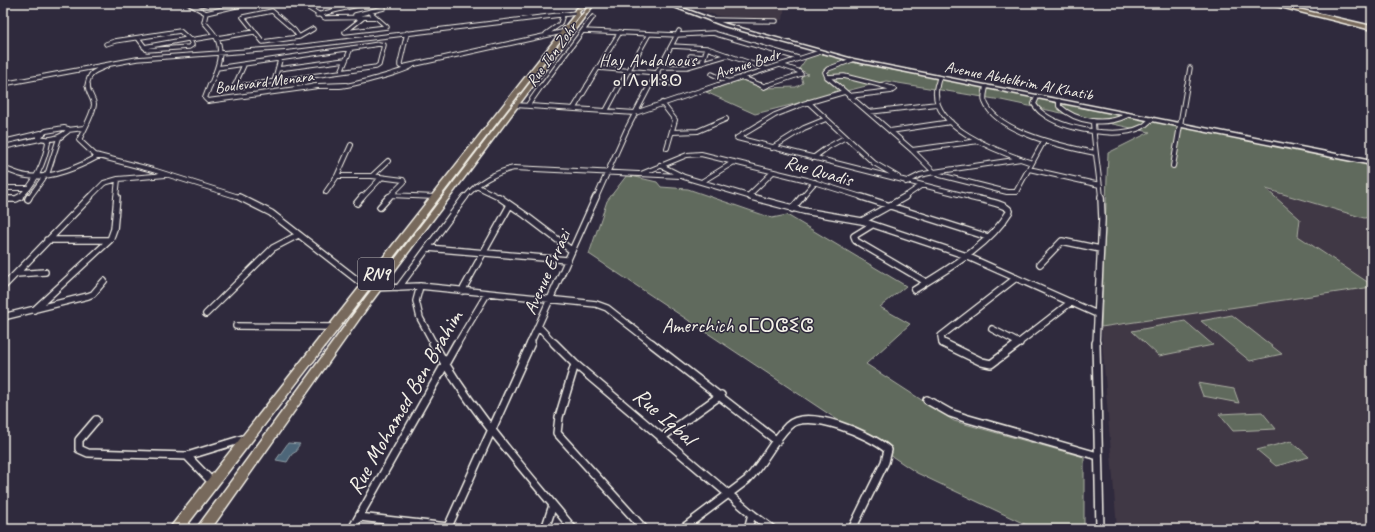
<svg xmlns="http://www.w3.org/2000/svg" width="1375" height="532" font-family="Caveat,'Noto Sans Tifinagh',sans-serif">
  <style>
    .built { fill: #413745 }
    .green { fill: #616a5d; stroke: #aaaea2 }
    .water { fill: #4e6679; stroke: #909ea5 }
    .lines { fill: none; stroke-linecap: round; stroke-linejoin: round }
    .minor-far3-casing { stroke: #f4f1e8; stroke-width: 5.5 }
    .minor-far2-casing { stroke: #f4f1e8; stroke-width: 6 }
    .minor-far1-casing { stroke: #f4f1e8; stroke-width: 8 }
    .minor-casing { stroke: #f4f1e8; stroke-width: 10 }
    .tertiary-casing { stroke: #f4f1e8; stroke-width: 3 }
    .primary-casing { stroke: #f4f1e8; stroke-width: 3 }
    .minor-far3 { stroke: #2f2a3d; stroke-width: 3.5 }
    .minor-far2 { stroke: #2f2a3d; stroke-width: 4 }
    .minor-far1 { stroke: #2f2a3d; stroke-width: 5.5 }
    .minor { stroke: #2f2a3d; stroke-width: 7 }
    .tertiary { fill: #2f2a3d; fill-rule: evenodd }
    .primary { fill: #77695c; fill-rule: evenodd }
    .labels { text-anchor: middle; stroke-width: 3; stroke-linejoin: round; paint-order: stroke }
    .far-street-label { font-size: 16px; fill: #f4f1e8; stroke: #2f2a3d }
    .far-neighbourhood-label { font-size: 17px; letter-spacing: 1px; fill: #f4f1e8; stroke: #2f2a3d }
    .shield { fill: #2f2a3d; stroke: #b9b5b5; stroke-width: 1 }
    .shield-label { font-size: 18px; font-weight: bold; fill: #f4f1e8 }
    .street-label { font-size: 19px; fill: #f4f1e8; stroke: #2f2a3d }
    .neighbourhood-label { font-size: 20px; fill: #f4f1e8; stroke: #2f2a3d }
    .near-street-label { font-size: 23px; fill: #f4f1e8; stroke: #2f2a3d }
  </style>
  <rect width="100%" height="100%" fill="#2f2a3d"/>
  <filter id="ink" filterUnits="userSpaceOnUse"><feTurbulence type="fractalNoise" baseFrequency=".025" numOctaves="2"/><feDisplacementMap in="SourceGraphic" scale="8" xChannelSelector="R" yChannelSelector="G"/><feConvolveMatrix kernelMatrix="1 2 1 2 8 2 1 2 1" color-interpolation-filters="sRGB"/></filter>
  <g filter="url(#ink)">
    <path class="built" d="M 691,3 L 785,3 L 783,20 L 718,16 L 688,6 Z
      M 1265,189 L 1364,218 L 1372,217 L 1372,285 L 1298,236 Z
      M 1372,287 L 1372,529 L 1117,529 L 1101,327 Z"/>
    <path class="green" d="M 817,54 L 824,54 L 857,63 L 1180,125 L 1359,161 L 1372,166 L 1372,217 L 1364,218 L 1266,189 L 1300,219 L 1298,236 L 1372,285 L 1372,287 L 1101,327 L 1108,153 L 1150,132 L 1001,100 L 886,81 L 755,114 L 706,92 L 742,79 L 764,88 L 796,87 L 803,83 L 801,76 L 808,74 L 799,69 L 808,56 Z
      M 627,175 L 657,182 L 661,187 L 688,189 L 772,218 L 787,215 L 906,286 L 880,307 L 910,324 L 866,364 L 954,421 L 1084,457 L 1084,529 L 1035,529 L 917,473 L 589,254 L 607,201 Z
      M 1232,315 L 1282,354 L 1250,361 L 1201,321 Z
      M 1185,321 L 1213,345 L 1159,356 L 1132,331 Z
      M 1198,383 L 1234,389 L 1239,403 L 1203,396 Z
      M 1262,412 L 1276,429 L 1233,431 L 1219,414 Z
      M 1291,441 L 1309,457 L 1276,466 L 1257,450 Z"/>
    <path class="water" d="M 288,443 L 300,444 L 297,448 L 297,451 L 292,454 L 287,462 L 276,460 Z"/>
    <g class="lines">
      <defs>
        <path id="minor-far3" d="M 188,3 L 206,13
          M 300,3 L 325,18 L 376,17
          M 194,6 L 208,3
          M 309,7 L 328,3
          M 681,8 L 686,3
          M 272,11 L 294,30 L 299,37 L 263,42 L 243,17 Z
          M 206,13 L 204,22 C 208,27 213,32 216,37 C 225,53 216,71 210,86
          M 206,13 L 249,3
          M 317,15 L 365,3
          M 355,15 L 384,8
          M 364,17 L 345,32 L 387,27 L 370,12
          M 711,20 L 776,21
          M 583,31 L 677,35 L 713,33 L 798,58
          M 407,33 L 400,63 L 400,66 L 402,67 L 562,32
          M 546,34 L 560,24 L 563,14
          M 299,37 L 313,29
          M 217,38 L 254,32
          M 190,40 L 215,36
          M 106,44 L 115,41 L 180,31 L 190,40 L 192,45 L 189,47 L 147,50 L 138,38
          M 672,46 L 707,48 L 767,69
          M 144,47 L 188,39
          M 690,56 L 704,57
          M 702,63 L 707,48
          M 661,67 L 687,67 L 728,55
          M 217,68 L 359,47 L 379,44 L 384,45 L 379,65 L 376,67 L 240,86
          M 598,68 L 658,73
          M 278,69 L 345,60
          M 341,72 L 351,48
          M 712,74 L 729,82
          M 741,77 L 763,86
          M 827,77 L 844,76 L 884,86
          M 274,82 L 280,60
          M 653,82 L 676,84
          M 3,84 L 137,59 L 288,48 L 576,13
          M 87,86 C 90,71 93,72 107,66
          M 236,86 L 235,85 L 244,65
          M 314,86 C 324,85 333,87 342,86 C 352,85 409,71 413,65
          M 542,86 L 593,17
          M 587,86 L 620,32
          M 620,86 L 649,34
          M 650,86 L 679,31
          M 715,86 L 820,52
          M 765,86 L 801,74 L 798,71 L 780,65
          M 838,86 L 827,77 L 825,72 L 828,69 L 852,60
          M 937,86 L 939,78
          M 1187,86 L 1190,68"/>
        <path id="minor-far2" d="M 88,85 C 87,92 93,97 94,104 C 94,112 83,132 79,140 L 95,155 L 153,170 L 242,198
          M 210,85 L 205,98 L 208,101 L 318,86 L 346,85
          M 235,85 L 237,87 L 247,85
          M 761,85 L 764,87 L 768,85
          M 837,85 L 912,150 L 934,172 L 940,175 L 1007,192 L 1016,192 L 1044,141
          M 937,85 C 926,127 1002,153 1032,163
          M 986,87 C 985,92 983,98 985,102 C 997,133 1066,147 1095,153
          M 844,92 L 803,104 L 775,115 L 737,138 L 974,198
          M 849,96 L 891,91 L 894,89 L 881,85
          M 1037,97 L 1034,104 C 1036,107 1039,111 1042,113 C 1063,130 1118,139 1142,127 C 1146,125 1149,121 1152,119
          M 1059,101 L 1059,106 C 1077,123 1106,126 1128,115
          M 808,102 L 874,163 L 898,177
          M 662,103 L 675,120 L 667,148
          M 515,105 L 635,113 L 718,85
          M 528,105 L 542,85
          M 1372,106 L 1372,119
          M 574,108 L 588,85
          M 606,111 L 620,85
          M 869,112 L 937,104
          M 1093,121 C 1094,147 1099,172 1101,198
          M 64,128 L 68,129 L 68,131 C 60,138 48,142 38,137 L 46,131 Z
          M 68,130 L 84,128
          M 890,131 L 951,122
          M 672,132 L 698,131 L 726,119
          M 3,142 L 41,133
          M 3,147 L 40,139
          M 772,148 L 804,128 L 826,119
          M 912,150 L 979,141
          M 813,158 L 828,147 L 846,137
          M 660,165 L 684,177 L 755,198
          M 1173,166 L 1187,85
          M 3,168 C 11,171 19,175 27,176 C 50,179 79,167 99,156
          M 1029,169 L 1100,185
          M 641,174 L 687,155 L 701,154 L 807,180 L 865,198
          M 337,176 L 372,176 L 403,180 L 404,182 L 388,198
          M 372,176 L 388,161
          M 703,181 L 734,162
          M 906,182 L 920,175 L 934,172 L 1021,159
          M 476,186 L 501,198
          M 3,188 L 27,188
          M 326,192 L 337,176 L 351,145
          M 391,195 L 435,197
          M 748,196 L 773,172
          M 18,198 C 34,187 45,161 48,142 L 46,139
          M 29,198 L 48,172 L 59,138 L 63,135
          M 89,198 L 104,183 L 118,179 L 166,175
          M 116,198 L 118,179
          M 362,198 L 381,178
          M 465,198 C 476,183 496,172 514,168 L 680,176
          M 596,198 L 626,131 L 650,85
          M 801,198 L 815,182
          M 903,198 L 922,185"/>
        <path id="minor-far1" d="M 239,197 L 271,213 L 365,286 L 377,288 L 420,286 L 596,304 L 607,308 L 653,344
          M 499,197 L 525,215 L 571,250
          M 751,197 L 804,211 L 862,221 L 964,255 L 1097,314
          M 862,197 L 988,237
          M 3,199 L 16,199 L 20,197
          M 28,199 L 29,197
          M 357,203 L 362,197
          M 380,207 L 389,197
          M 792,209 L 802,197
          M 862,221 L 905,197
          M 872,225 L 854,236 L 856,241 L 926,282
          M 47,240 L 110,240 L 114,229 L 117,197
          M 428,248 L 567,260
          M 1040,264 L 1062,241 L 1100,249
          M 16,274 L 45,272
          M 420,286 L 416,301 L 420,318 L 434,344
          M 3,287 L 90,197
          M 399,287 L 465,197
          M 914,290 C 948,269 989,246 1010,211 C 1005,203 980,200 970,197
          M 462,291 L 510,205
          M 34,310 L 110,240
          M 206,314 L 273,248 L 298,235
          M 3,317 L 88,296 L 93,294 L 104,281
          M 236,326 L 334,327
          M 538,326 L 555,344
          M 992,329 L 1017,342
          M 457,344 L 487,294
          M 530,344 L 596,197
          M 945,344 L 942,342 L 941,336 L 1016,278
          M 1017,344 L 1071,302
          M 1096,344 L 1102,219 L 1101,197"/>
        <path id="minor" d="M 433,343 C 470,410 524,469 573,529
          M 554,343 L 575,364 L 752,514 L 772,529
          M 651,343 L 777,441
          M 943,343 L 982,362 L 991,364 L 1019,343
          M 1096,343 L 1100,529
          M 575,364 L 559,417 L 557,433 L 644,529
          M 927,400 L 950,413 L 965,418 L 1098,456
          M 96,420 L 79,440 L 79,449 L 88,453 L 187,456 L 246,438
          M 661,438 L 721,395
          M 187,456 L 212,482
          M 359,517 L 448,527
          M 352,529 L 457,343
          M 447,529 L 531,343
          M 545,529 L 553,505
          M 682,529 L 747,480 C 763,464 772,442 788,426 C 807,407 871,435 888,450 L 885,462 L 852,529
          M 748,529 L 752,514"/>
        <path id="tertiary" d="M 664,3 L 669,3 L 726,24 L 853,59 L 1372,161 L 1372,165 L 852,61 L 724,26 Z"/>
        <path id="primary" d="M 583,3 L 588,3 L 579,12 L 580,15 L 184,529 L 169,529 L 575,14 L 574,11 Z
          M 591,3 L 595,3 L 372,301 L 211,529 L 196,529 L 366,297 Z
          M 1264,3 L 1272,3 L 1372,26 L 1372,30 Z"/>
      </defs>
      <use href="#minor-far3" class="minor-far3-casing"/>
      <use href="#minor-far2" class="minor-far2-casing"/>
      <use href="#minor-far1" class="minor-far1-casing"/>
      <use href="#minor" class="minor-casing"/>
      <use href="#tertiary" class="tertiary-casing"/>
      <use href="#primary" class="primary-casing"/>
      <use href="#minor-far3" class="minor-far3"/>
      <use href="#minor-far2" class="minor-far2"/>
      <use href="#minor-far1" class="minor-far1"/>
      <use href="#minor" class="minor"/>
      <use href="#tertiary" class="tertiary"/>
      <use href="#primary" class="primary"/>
    </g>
  </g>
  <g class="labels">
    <g class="far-street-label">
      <text transform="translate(551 54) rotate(-54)" y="6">Rue Ibn Zohr</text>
      <text transform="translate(747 63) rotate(-18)" y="6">Avenue Badr</text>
      <text transform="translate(1019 80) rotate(11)" y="6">Avenue Abdelkrim Al Khatib</text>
      <text transform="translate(264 81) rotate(-7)" y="6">Boulevard Menara</text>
    </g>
    <g class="far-neighbourhood-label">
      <text x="648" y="66">Hay Andalaous<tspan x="648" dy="20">ⴰⵏⴷⴰⵍⵓⵙ</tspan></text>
    </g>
    <rect class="shield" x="358" y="258" width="36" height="32" rx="3"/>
    <g class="shield-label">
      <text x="376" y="280">RN9</text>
    </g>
    <g class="street-label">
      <text transform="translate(819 170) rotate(16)" y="7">Rue Quadis</text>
      <text transform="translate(546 272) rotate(-66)" y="7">Avenue Errazi</text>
    </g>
    <g class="neighbourhood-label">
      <text x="738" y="332">Amerchich ⴰⵎⵔⵛⵉⵛ</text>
    </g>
    <g class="near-street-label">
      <text transform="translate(404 402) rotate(-60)" y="8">Rue Mohamed Ben Brahim</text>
      <text transform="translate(665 416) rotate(41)" y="8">Rue Iqbal</text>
    </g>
  </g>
  <rect width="1375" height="532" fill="none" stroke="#2f2a3d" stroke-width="16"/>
  <rect x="8" y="8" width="1359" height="516" fill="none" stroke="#f4f1e8" stroke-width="1.5" filter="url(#ink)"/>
</svg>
